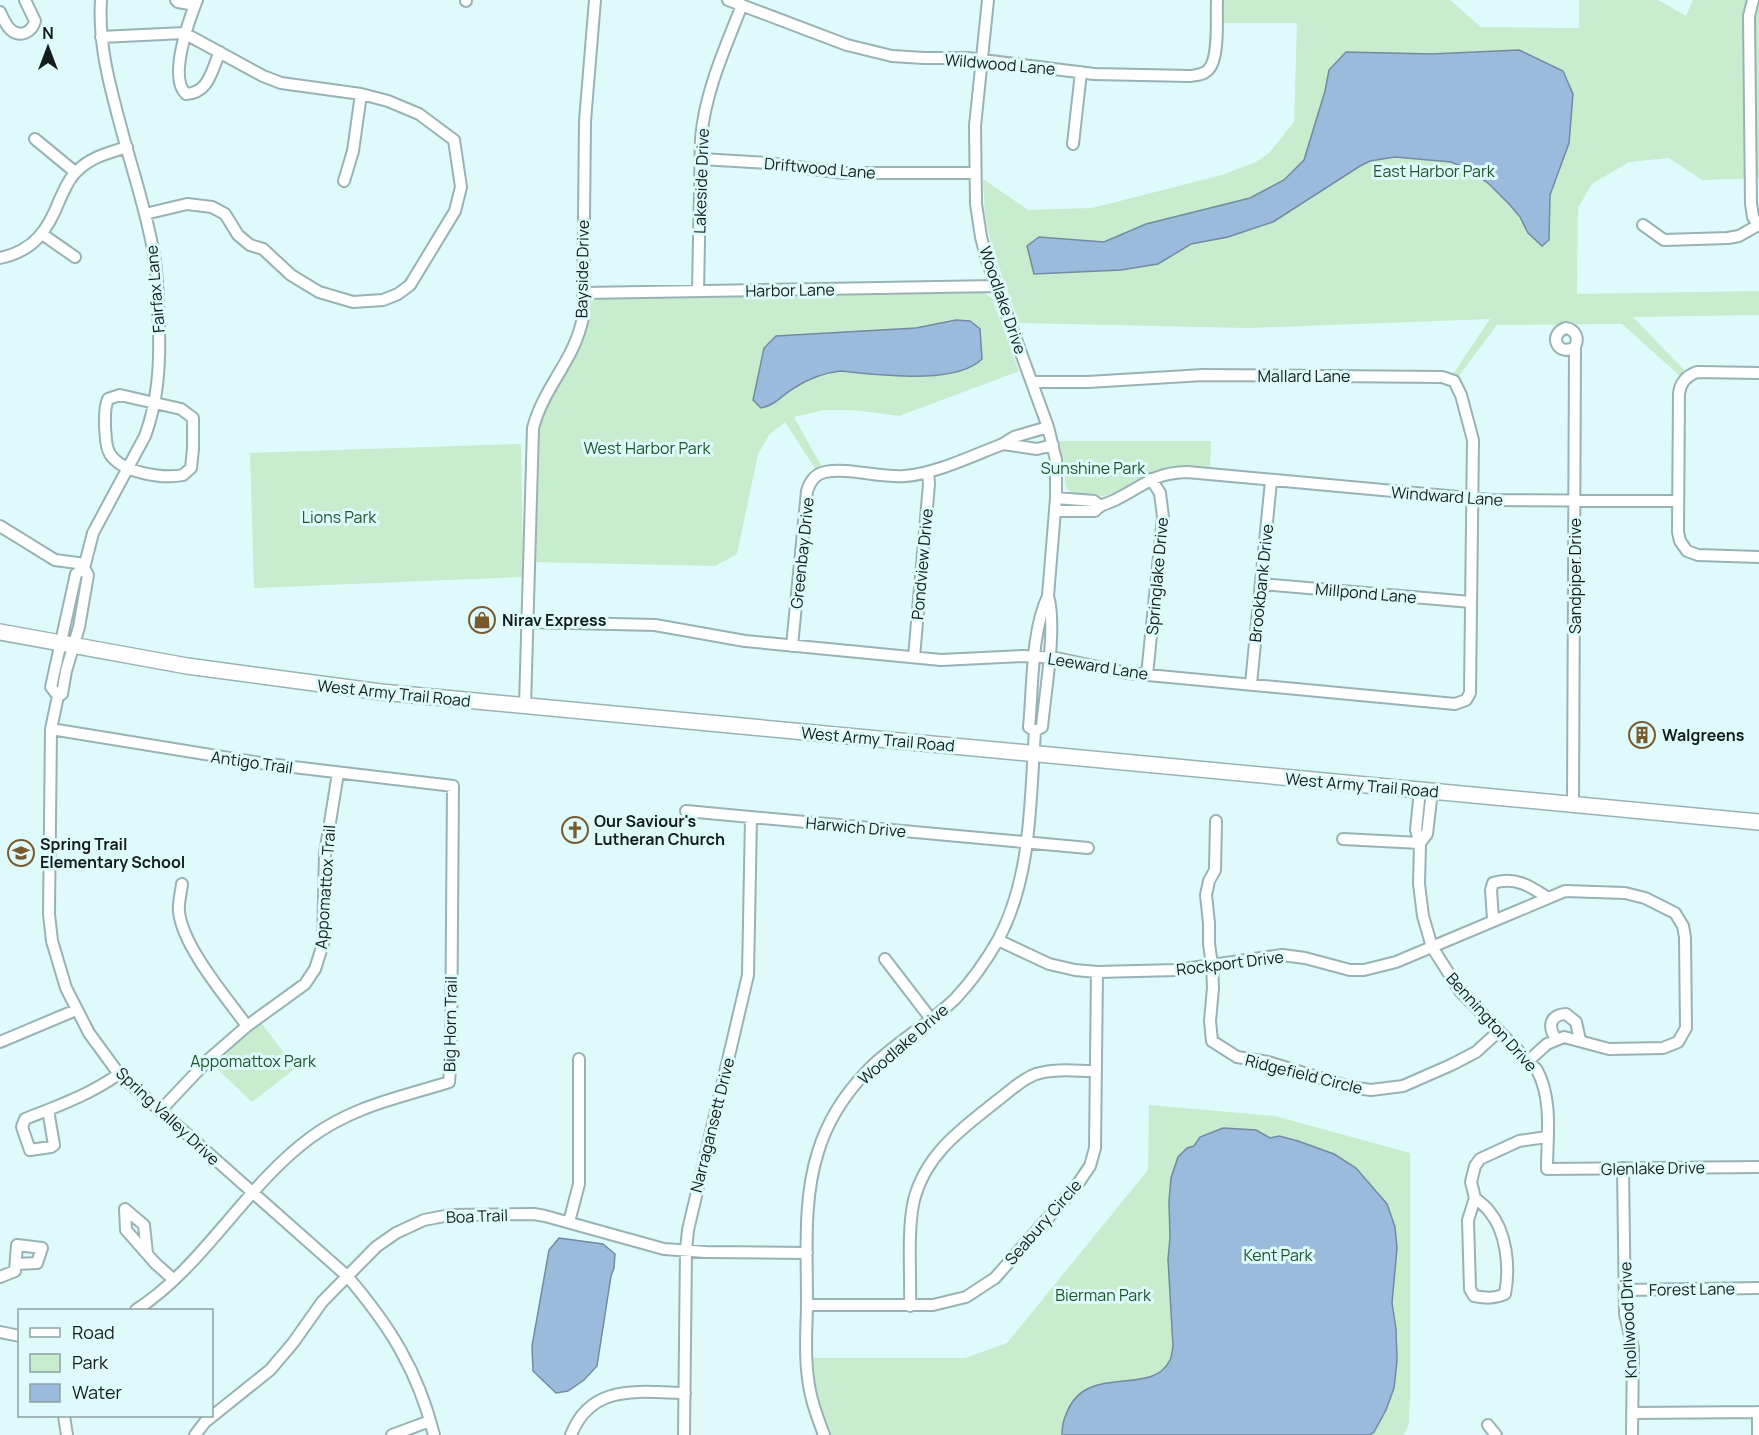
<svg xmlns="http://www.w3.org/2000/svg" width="1759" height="1435" font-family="Manrope,sans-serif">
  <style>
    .green { fill: #c8ecce }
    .water { fill: #9abbdc; stroke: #718ba2; stroke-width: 1.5 }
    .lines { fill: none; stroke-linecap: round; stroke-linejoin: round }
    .minor-casing { stroke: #99b2b3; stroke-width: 14 }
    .secondary-casing { stroke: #99b2b3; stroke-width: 18 }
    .minor { stroke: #fff; stroke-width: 10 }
    .secondary { stroke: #fff; stroke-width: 15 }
    .labels { text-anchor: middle; stroke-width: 6; stroke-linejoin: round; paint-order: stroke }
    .street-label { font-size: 16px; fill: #121c1c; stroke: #dffafb }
    .park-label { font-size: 16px; fill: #1d552c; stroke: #dffafb }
    .poi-label { font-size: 16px; font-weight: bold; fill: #121c1c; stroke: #dffafb; text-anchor: start }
  </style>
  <rect width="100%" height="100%" fill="#dffafb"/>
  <path class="green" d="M 1221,0 L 1450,0 L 1481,27 L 1579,28 L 1579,0 L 1658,0 L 1686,16 L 1693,0 L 1759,0 L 1759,178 L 1702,180 L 1669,158 L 1629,162 L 1592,184 L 1578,208 L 1577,294 L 1759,291 L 1759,315 L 1633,317 L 1685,371 L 1680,376 L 1622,324 L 1497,325 L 1458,377 L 1453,374 L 1490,319 L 1248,328 L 1019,323 L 991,244 L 985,215 L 983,179 L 1028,210 L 1092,208 L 1222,175 L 1256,162 L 1269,153 L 1294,122 L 1297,23 L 1220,23 Z
    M 984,293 L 992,298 L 1019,371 L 899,416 L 854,410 L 824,410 L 794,417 L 822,467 L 816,470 L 785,422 L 769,435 L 758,454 L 737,554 L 715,566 L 535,562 L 537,436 L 541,415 L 552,392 L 569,368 L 582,339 L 587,321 L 589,300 L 593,297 Z
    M 1060,441 L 1211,441 L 1210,469 L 1186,466 L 1161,470 L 1136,480 L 1118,492 L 1104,496 L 1074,494 L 1066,488 Z
    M 521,444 L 523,577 L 254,588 L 250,453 Z
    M 258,1019 L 296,1068 L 252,1102 L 208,1060 Z
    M 1149,1105 L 1275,1116 L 1410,1153 L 1410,1398 L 1409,1423 L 1404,1435 L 824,1435 L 807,1358 L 965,1358 L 1007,1343 L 1148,1170 Z"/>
  <path class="water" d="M 1519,50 L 1563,71 L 1573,94 L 1569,143 L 1550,195 L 1549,240 L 1542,246 L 1528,233 L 1520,217 L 1510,205 L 1489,184 L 1468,169 L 1451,162 L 1395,157 L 1370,161 L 1360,166 L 1273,222 L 1228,237 L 1191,244 L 1158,264 L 1121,270 L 1034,274 L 1027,246 L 1039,237 L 1104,242 L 1146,224 L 1250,198 L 1284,180 L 1304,160 L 1325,91 L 1329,70 L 1346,52 L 1431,54 Z
    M 956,320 L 970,321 L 980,329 L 982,359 C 955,386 876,374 840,371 C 823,373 808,379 794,388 C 782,395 776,405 761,408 L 753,400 L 764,348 L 776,336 L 916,328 Z
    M 1223,1128 L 1256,1130 L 1270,1138 L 1279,1136 L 1298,1141 L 1334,1154 L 1356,1168 L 1387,1204 L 1395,1227 L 1397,1248 L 1392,1303 L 1396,1329 L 1397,1361 L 1394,1388 L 1386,1410 L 1374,1432 L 1370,1435 L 1062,1435 C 1062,1426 1063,1420 1067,1412 C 1087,1362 1152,1398 1170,1360 C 1172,1356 1172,1351 1173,1346 L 1168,1259 L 1170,1238 L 1169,1201 L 1171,1178 L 1178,1157 L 1187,1148 L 1194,1146 L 1200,1137 Z
    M 559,1238 L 603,1244 L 615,1254 L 614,1268 L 611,1276 L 597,1366 L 584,1380 L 568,1391 L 556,1393 L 533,1371 L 532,1346 L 549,1250 Z"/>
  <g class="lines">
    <defs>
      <path id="minor" d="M 176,0 L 178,2 L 195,5
        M 197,0 C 189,20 168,78 186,94 C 209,93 211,71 220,52
        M 466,0 L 466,1
        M 728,0 L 847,45 L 892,56 L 924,58 L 967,58 L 1094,74 L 1190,76 C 1197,75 1203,75 1208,70 C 1220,59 1216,16 1217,0
        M 1753,0 L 1749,16 L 1751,204 L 1753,217 L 1759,226
        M 0,12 C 3,18 6,26 11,30 C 21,38 32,32 35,21 L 25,0
        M 101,37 L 184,33 L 263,76 L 281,83 L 361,94 L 388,101 L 419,114 L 454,140 L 461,187 L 455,211 L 410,285 L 398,294 L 383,300 L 353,302 L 319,292 L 291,275 L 263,249 L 250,245 L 238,235 L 225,214 L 212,207 L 187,204 L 145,214
        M 35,139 L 75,172
        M 1073,144 L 1081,72
        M 701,159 L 767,163 L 843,173 L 975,173
        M 344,181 L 353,151 L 361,94
        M 1643,225 L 1664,240 L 1728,238 L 1739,236 L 1758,225
        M 42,234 L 75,257
        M 0,258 C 34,251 48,230 60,199 C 65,189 68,179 77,171 C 91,157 108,153 127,147
        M 698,291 L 701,138 C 705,92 725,48 742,5
        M 583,293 L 996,286
        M 1759,373 L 1697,372 C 1686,376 1680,383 1679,394 L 1678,532 L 1680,541 L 1687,551 L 1698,555 L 1759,557
        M 120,395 L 181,409 L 193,418 L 193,449 L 191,468 L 183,475 C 163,479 122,473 110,454 C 105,446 106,436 105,427 C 105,417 104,408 108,399 Z
        M 1003,444 L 1037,449 L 1053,445
        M 1056,498 L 1094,501 L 1099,505
        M 1055,511 L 1095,511 C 1100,504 1107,504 1115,500 C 1144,486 1152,473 1187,472 L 1491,500 L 1678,501
        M 0,526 L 55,560 L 85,564
        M 84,568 L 88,575 L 79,627 L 66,671 L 62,694 L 58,696 L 51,729 L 49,914 L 52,941 L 66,988 L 89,1033 L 119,1074 L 347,1276 C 390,1326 418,1371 434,1435
        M 1261,584 L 1471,602
        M 528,622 L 655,625 L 745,641 L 941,660 L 1023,656 L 1056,658 L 1127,673 L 1455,704 L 1466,700 L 1470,693 L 1473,440 L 1461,395 L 1454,381 L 1442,377 L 1203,375 L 1088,382 L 1032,382
        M 792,646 L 807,491 C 810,481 815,474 825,472 C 848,467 880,478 905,476 C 935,474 974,455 1003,444 L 1014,437 L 1048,427
        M 914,657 L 929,484 L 928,472
        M 1147,675 L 1163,517 L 1160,493 L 1151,479
        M 1251,684 L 1271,481
        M 58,696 L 51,687 L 76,574 L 84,568 L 93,533 L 145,436 C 158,401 160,365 159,328 C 158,303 158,279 154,255 C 147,214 134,175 123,135 C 111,90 98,47 101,0
        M 525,706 L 533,428 C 544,386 575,360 583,317 L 585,121 L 595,0
        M 51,729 L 260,763 L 453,786 L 451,1056 L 449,1082 C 399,1098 353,1106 310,1138 C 245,1186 203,1267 136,1310
        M 1035,731 L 1042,727 C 1045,693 1057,627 1048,596
        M 1420,790 L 1416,830 L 1420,843 L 1419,884 L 1423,916 L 1432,947 L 1460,991 L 1537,1070 C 1553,1100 1547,1137 1547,1169 L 1759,1167
        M 1573,805 L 1575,347 C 1579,338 1576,330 1566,328 C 1547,334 1558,358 1575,347
        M 686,811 L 1088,848
        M 1216,821 L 1215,870 L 1209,881 L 1206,895 L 1209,923 L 1209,944 L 1212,965 L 1213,988 L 1210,1021 L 1212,1041 L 1237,1057 L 1268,1062 L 1350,1087 L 1371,1090 L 1403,1086 L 1451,1065 L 1476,1052 L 1499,1031
        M 1343,839 L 1420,843
        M 1420,843 L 1427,834 L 1432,791
        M 182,884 C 181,893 178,903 179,912 C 183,947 226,997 247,1026
        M 1493,919 L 1491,890 L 1493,883 C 1515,876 1530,886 1548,898
        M 998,940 L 1049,964 L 1075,970 L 1097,972 L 1177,970 L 1282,955 L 1305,958 L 1350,970 L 1364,970 L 1396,962 L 1565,891 L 1625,893 L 1645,898 L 1675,913 L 1683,926 L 1685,937 L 1686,1028 L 1678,1042 L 1663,1048 L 1609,1049 L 1564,1037 L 1547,1044 L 1528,1061
        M 885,959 L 931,1019
        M 1556,1039 C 1548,1027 1549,1015 1566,1014 L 1576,1022 L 1580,1040
        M 0,1042 L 76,1010
        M 48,1110 L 54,1145 L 51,1147 L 30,1150 L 22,1127 L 25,1119 C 60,1105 87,1096 119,1074
        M 160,1111 L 208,1060 L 247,1026 L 305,984 L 315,969 L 323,944 L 325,853 L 338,773
        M 1623,1168 L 1625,1314 L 1633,1348 L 1632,1435
        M 1475,1198 C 1479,1202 1486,1206 1489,1211 C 1507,1232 1510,1268 1505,1294 C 1494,1299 1486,1298 1474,1296 L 1470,1289 L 1468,1220 L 1475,1198 L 1471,1182 L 1475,1166 L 1480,1159 L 1519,1141 L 1547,1137
        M 125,1209 L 126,1230 L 155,1263 L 174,1280
        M 125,1209 L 144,1225 L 147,1253
        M 569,1222 L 579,1184 L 579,1059
        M 0,1277 L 15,1271 L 17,1245 L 42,1248 L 37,1263 L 16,1264
        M 1625,1290 L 1759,1288
        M 807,1305 L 933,1305 L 966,1297 L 995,1278 L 1077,1185 L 1090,1166 L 1095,1148 L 1097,972
        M 910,1306 C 911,1274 907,1230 914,1200 C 926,1153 963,1128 998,1100 C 1010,1091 1022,1079 1036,1074 C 1055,1068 1077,1071 1096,1071
        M 0,1332 L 20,1336
        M 1758,1412 L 1758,1435
        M 1632,1413 L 1759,1412
        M 64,1416 L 67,1435
        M 1488,1425 L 1496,1435
        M 195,1435 L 205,1422 L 270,1370 L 293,1343 L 322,1302 L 376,1247 L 396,1233 L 424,1220 L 450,1215 L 534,1214 L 545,1216 L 664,1249 L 706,1252 L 807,1253
        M 392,1435 L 430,1421
        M 571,1435 C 591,1383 639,1392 685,1393
        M 684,1435 L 686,1250 L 688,1230 L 748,975 L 751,817
        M 824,1435 C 817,1416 810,1398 808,1378 C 804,1353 807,1326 807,1301 C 807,1252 803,1199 818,1152 C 827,1122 845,1094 867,1071 C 893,1044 928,1025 955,999 C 971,982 986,961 998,940 C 1032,877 1030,801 1035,731 L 1029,727 C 1033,687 1031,632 1048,596 L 1056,498 L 1056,460 L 1048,427 L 987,260 L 981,237 L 976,204 L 975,126 L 988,0"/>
      <path id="secondary" d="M 0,632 L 187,666 L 381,692 L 1759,822"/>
    </defs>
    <use href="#minor" class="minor-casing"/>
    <use href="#secondary" class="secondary-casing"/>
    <use href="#minor" class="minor"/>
    <use href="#secondary" class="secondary"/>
  </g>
  <defs>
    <symbol id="shop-ring" viewBox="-11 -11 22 22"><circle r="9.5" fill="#dffafb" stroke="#785a2e" stroke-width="1.5"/><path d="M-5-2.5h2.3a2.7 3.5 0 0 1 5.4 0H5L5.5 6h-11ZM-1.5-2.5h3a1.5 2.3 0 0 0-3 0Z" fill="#785a2e"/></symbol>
    <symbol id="building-ring" viewBox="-11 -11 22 22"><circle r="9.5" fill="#dffafb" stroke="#785a2e" stroke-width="1.5"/><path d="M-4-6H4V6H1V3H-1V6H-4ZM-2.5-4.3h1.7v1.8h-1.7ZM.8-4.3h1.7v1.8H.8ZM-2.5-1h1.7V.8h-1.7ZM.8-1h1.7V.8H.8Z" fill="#785a2e"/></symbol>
    <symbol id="church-ring" viewBox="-11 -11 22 22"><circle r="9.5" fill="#dffafb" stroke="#785a2e" stroke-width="1.5"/><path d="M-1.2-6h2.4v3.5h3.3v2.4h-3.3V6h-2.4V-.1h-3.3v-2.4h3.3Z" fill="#785a2e"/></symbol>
    <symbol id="school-ring" viewBox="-11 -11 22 22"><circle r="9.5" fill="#dffafb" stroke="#785a2e" stroke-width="1.5"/><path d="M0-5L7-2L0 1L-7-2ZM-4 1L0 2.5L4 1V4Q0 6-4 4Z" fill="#785a2e"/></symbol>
  </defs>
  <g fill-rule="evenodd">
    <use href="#shop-ring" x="467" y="605" width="30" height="30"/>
    <use href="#building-ring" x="1627" y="720" width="30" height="30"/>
    <use href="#church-ring" x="560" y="815" width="30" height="30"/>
    <use href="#school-ring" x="6" y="838" width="30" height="30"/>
  </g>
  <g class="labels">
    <g class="street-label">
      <text transform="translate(1000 64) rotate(5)" y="6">Wildwood Lane</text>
      <text transform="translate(820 168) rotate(5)" y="6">Driftwood Lane</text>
      <text transform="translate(701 181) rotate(-88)" y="6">Lakeside Drive</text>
      <text transform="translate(582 269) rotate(-89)" y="6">Bayside Drive</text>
      <text transform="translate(155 289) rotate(-95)" y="6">Fairfax Lane</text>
      <text transform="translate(790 290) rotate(-1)" y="6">Harbor Lane</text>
      <text transform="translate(1003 300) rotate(71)" y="6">Woodlake Drive</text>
      <text x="1304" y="382">Mallard Lane</text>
      <text transform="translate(1447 496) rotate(4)" y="6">Windward Lane</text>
      <text transform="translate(802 553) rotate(-84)" y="6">Greenbay Drive</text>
      <text transform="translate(922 564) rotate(-85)" y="6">Pondview Drive</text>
      <text transform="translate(1157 576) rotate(-85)" y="6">Springlake Drive</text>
      <text transform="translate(1575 576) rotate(-90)" y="6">Sandpiper Drive</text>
      <text transform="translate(1261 583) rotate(-84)" y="6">Brookbank Drive</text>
      <text transform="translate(1366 593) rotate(5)" y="6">Millpond Lane</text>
      <text transform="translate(1098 666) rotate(9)" y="6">Leeward Lane</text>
      <text transform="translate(394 693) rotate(6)" y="6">West Army Trail Road</text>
      <text transform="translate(878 739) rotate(5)" y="6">West Army Trail Road</text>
      <text transform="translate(252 762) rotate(8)" y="6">Antigo Trail</text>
      <text transform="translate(1362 785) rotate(5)" y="6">West Army Trail Road</text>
      <text transform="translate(856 827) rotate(5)" y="6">Harwich Drive</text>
      <text transform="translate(325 887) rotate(-86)" y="6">Appomattox Trail</text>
      <text transform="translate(1230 963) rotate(-7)" y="6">Rockport Drive</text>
      <text transform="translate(1492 1022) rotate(48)" y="6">Bennington Drive</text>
      <text transform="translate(450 1024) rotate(-89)" y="6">Big Horn Trail</text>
      <text transform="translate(903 1044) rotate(-41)" y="6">Woodlake Drive</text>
      <text transform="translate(1304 1074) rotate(14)" y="6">Ridgefield Circle</text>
      <text transform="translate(168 1116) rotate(43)" y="6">Spring Valley Drive</text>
      <text transform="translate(712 1125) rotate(-76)" y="6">Narragansett Drive</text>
      <text transform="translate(1653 1168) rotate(-1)" y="6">Glenlake Drive</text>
      <text transform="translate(477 1216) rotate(-2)" y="6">Boa Trail</text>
      <text transform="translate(1043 1222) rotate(-49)" y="6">Seabury Circle</text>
      <text transform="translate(1692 1289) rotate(-1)" y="6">Forest Lane</text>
      <text transform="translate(1628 1320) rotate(-93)" y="6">Knollwood Drive</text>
    </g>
    <g class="park-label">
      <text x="1434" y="177">East Harbor Park</text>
      <text x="647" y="454">West Harbor Park</text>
      <text x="1093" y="474">Sunshine Park</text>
      <text x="339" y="523">Lions Park</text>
      <text x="253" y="1067">Appomattox Park</text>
      <text x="1278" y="1261">Kent Park</text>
      <text x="1103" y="1301">Bierman Park</text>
    </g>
    <g class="poi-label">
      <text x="502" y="626">Nirav Express</text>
      <text x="1662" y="741">Walgreens</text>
      <text x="594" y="827">Our Saviour's<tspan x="594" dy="18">Lutheran Church</tspan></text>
      <text x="40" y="850">Spring Trail<tspan x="40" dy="18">Elementary School</tspan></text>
    </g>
  </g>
  <rect x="18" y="1309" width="195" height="108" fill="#dffafb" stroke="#8da1a2" stroke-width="1.5"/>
  <rect x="30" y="1328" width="30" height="9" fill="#ffffff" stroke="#8da1a2" stroke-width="1.5"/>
  <text x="72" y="1339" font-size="18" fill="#121c1c">Road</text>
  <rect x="30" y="1354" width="30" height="18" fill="#c8ecce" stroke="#8da1a2" stroke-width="1.5"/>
  <text x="72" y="1369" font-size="18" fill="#121c1c">Park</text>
  <rect x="30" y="1384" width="30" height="18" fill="#9abbdc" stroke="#8da1a2" stroke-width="1.5"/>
  <text x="72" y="1399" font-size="18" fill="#121c1c">Water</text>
  <g transform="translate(48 48)" stroke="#dffafb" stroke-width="4.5" paint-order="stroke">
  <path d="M0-4.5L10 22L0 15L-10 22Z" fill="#121c1c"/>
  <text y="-9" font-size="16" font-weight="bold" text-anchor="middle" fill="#121c1c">N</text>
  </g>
</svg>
